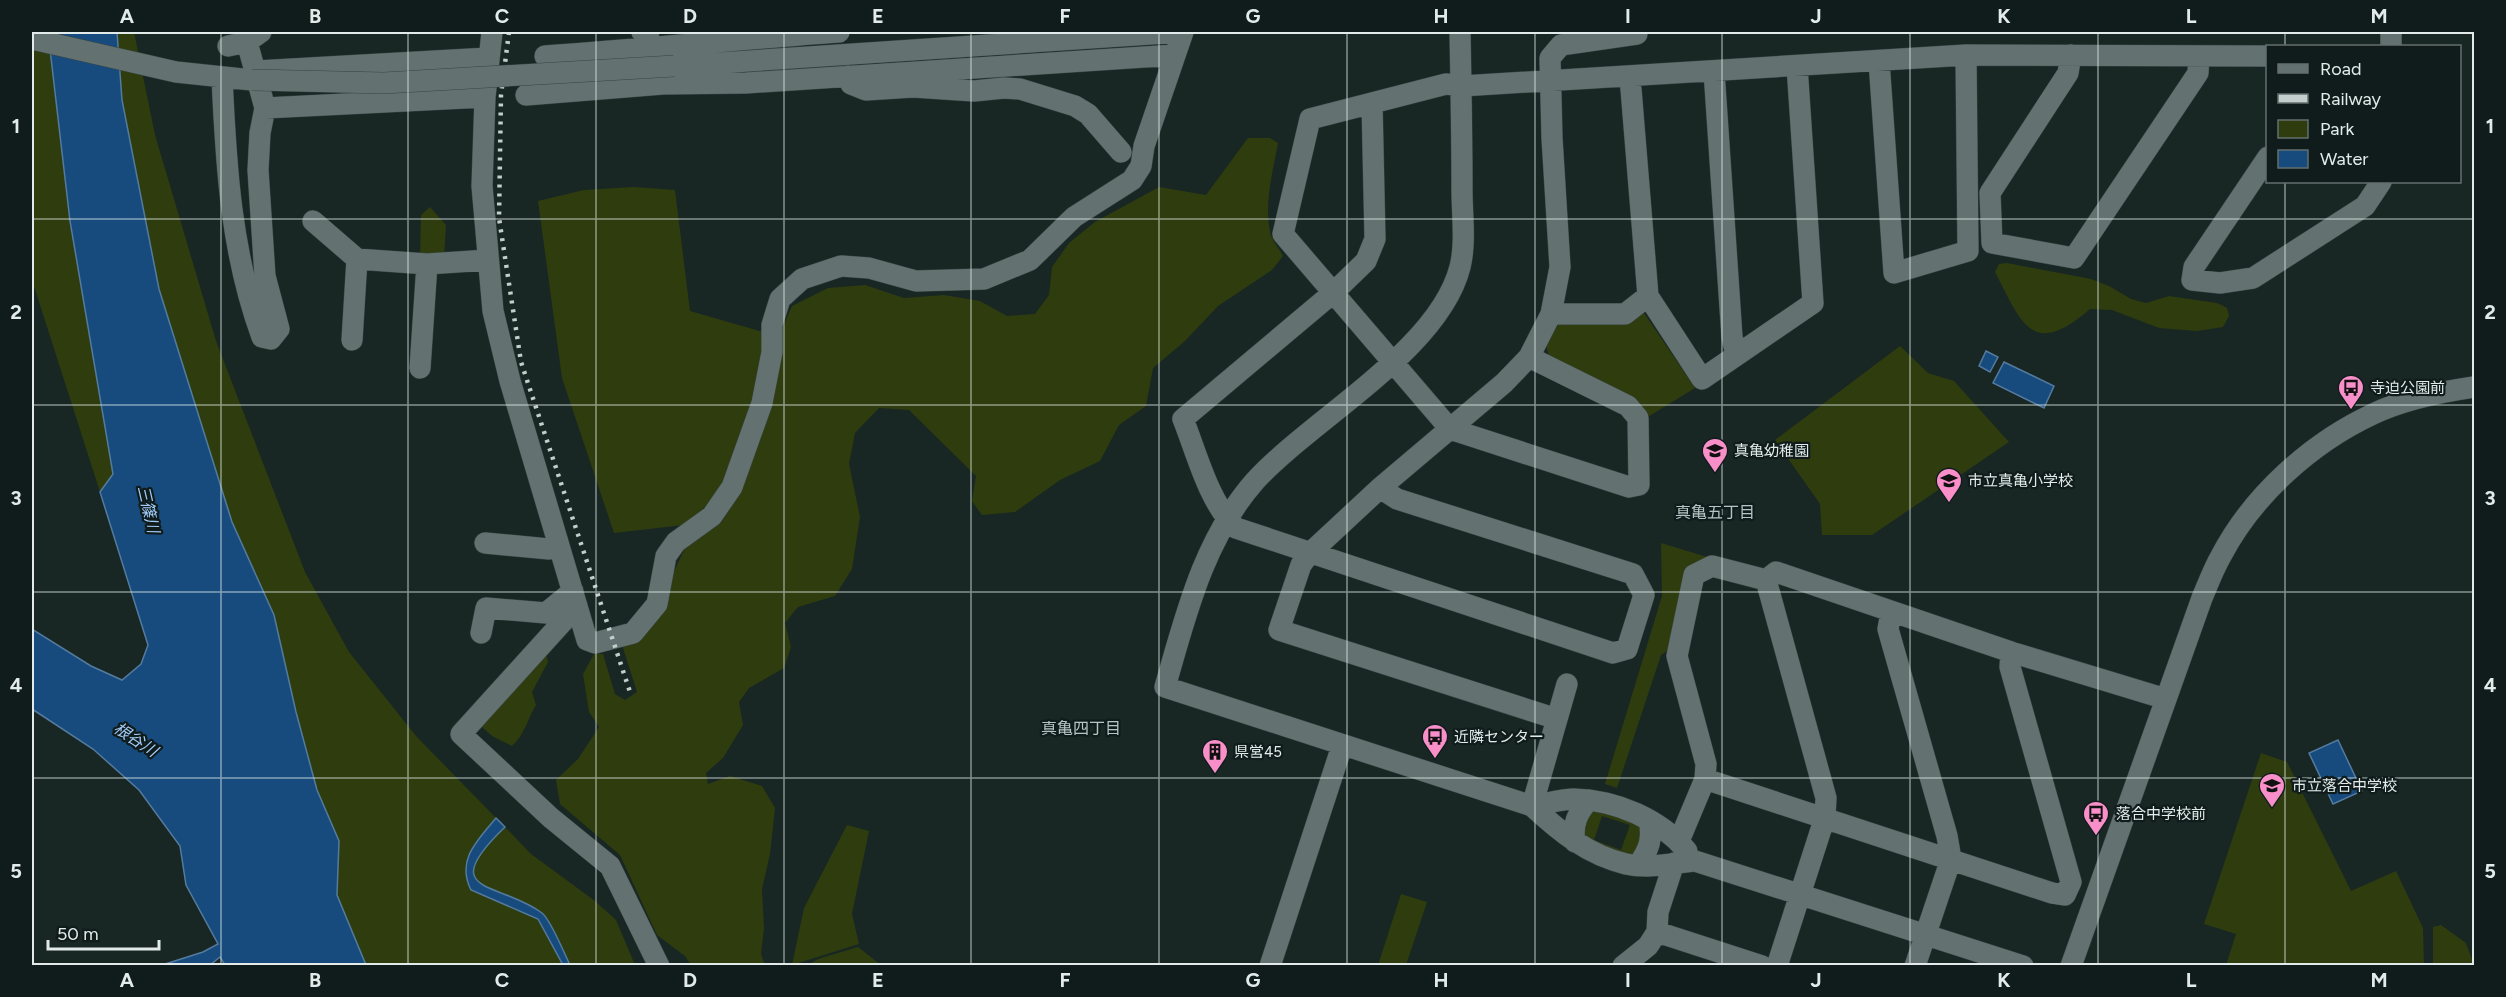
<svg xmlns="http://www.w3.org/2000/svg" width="2506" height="997" font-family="Figtree,'Noto Sans JP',sans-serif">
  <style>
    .green { fill: #2f3d0e; fill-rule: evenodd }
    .water { fill: #174b7e; stroke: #547b9e; stroke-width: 1.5 }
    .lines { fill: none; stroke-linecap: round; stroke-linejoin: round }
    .minor-casing { stroke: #394443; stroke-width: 22 }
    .minor { stroke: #637271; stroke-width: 21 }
    .rail { stroke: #c4cecc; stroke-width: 4.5; stroke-dasharray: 3 6; stroke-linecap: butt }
    .minor-bridge-casing { stroke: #394443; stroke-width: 22; stroke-linecap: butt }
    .minor-bridge { stroke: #637271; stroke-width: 21 }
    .grid { fill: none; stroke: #e2ebea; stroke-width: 1.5; stroke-opacity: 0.55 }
    .labels { text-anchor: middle; stroke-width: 4.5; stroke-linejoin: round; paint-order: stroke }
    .poi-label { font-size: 15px; fill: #e2ebea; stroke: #0f1c1b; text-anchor: start }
    .water-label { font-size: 16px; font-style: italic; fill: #a2cbfa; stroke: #0f1c1b }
    .neighbourhood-label { font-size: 16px; fill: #b4c5c3; stroke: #0f1c1b }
    .neatline { fill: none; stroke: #e2ebea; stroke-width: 2 }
    .grid-label { font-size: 20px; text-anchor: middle; font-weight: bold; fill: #e2ebea }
  </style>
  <rect width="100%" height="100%" fill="#182624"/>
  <path class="green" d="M 32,32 L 48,32 L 70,221 L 113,474 L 100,492 L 32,280 Z
    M 117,32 L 134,32 L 155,135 L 216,341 L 305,572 L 349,652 L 416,736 L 496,818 L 473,846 L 471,890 L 538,919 L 563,965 L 366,965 L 337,895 L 339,841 L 317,790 L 296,712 L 274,615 L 232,522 L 159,289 L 122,100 Z
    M 1248,138 L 1270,138 L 1278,143 C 1273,171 1264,203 1270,231 C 1271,240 1279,248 1283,256 L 1272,270 L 1218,306 L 1185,341 L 1153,368 L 1146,406 L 1119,425 L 1100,461 L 1060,480 L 1015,512 L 982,515 L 972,501 L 976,476 L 909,410 L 879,408 L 855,433 L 849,464 L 860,517 L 852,569 L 835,596 L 798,607 L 785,623 L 791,647 L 784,668 L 749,688 L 739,702 L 743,725 L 723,758 L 706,773 L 708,784 L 730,776 L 762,786 L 775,808 L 770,854 L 762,889 L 764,928 L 761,954 L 765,965 L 691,965 L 685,956 L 657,935 L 620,855 L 560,804 L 556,780 L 578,759 L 599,727 L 589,712 L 583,674 L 594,654 L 603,654 L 615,694 L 625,700 L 637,692 L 622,645 L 670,580 L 685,548 L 721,523 L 740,493 L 772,407 L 781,358 L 781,331 L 792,306 L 828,288 L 865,285 L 904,298 L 944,295 L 980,301 L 1007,316 L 1035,314 L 1049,295 L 1052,267 L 1069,243 L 1095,222 L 1159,187 L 1206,195 Z
    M 634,187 L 675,190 L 690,311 L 763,332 L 763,371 L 720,494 L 684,525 L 614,533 L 562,378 L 538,201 L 584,190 Z
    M 430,207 L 446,225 L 444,257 L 420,256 L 421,215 Z
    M 2007,263 L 2091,279 L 2109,286 L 2131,299 L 2146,303 L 2169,296 L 2217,303 L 2227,308 L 2229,316 L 2223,327 L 2197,331 L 2159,328 L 2112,310 L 2090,309 C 2032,359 2022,324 1995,272 L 1999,264 Z
    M 1644,313 L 1695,388 L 1646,418 L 1549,356 L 1546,345 L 1558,325 L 1628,323 Z
    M 1900,346 L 1928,373 L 1954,381 L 2009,442 L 1872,535 L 1822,535 L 1820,504 L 1775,440 Z
    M 1661,543 L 1707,557 L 1670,649 L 1661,655 L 1617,788 L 1605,784 L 1662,596 Z
    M 546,654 L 548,662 L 532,692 L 536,705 C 527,720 525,734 512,746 L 492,736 L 482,727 L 483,717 Z
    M 2261,753 L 2287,762 L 2351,891 L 2396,871 L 2423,928 L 2424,965 L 2226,965 L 2236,934 L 2204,924 Z
    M 1596,809 L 1641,824 L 1642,848 L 1630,857 L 1583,842 L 1582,819 ZM 1602,816 L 1630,825 L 1621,850 L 1594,840 Z
    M 847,825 L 869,831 L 852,914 L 859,944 L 792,965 L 804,908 Z
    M 505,827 L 531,854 L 595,901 L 616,920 L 635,965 L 570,965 C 564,953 551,920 542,913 C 499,881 434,895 505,827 Z
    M 1401,894 L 1427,902 L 1406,965 L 1378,965 Z
    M 2441,925 L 2466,943 L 2474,965 L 2433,965 L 2433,927 Z
    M 858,947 L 881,965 L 808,965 L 818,959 Z"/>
  <path class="water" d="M 48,32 L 117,32 L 122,100 L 159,289 L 232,522 L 274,615 L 296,712 L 317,790 L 339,841 L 337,895 L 366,965 L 225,965 L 220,957 L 210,965 L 162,965 L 203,952 L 218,944 L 186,885 L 180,846 L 139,790 L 93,749 L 32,709 L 32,629 L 91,666 L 122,680 L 141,664 L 148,645 L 100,492 L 113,474 L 70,221 Z
    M 1986,351 L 1998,357 L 1990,372 L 1979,366 Z
    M 2004,362 L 2054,386 L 2044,408 L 1993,383 Z
    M 2338,740 L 2362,791 L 2333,804 L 2309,753 Z
    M 496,818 L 505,827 C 434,895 499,881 542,913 C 551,920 564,953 570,965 L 563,965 L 538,919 L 471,890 C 456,860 477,841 496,818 Z"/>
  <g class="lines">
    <defs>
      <path id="minor" d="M 492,32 L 485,97 L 482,186 L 493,311 L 510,381 L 587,640 L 595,643 L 633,633 L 657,604 L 666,556 L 676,542 L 712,516 L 732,487 L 762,403 L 772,352 L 772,325 L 780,299 L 802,279 L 841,266 L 869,268 L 916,281 L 984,279 L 1030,260 L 1074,217 L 1132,180 L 1141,166 L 1144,146 L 1183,32
        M 642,32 L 648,34 L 651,49
        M 1460,32 C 1461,84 1462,137 1462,190 C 1462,215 1466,243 1460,267 C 1439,350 1313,418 1255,481 C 1204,539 1186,614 1165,687 L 1532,806 C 1560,832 1588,855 1626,864 C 1648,869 1673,863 1695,861 L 2023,966
        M 2391,32 L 2391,46
        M 32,39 L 176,72 L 252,80
        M 228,46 L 247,42 L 261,32
        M 2071,55 L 2068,73 L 1990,193 L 1992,243 L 2074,258 L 2198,73 L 2199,56
        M 545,56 C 643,49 741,39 839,32
        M 1879,61 L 1894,273 L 1968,251 L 1966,55
        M 674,66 L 1181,32
        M 256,71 L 488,58
        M 1714,71 L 1732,337 L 1736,355
        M 848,76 L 851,84 L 866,90 L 913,87 L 974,91 L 1004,88 L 1020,89 L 1075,106 L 1088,114 L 1121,152
        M 222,77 C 226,166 231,253 262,337 L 271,339 L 279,329 L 265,276 L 258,170 L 260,133 L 265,108 L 247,42
        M 1630,77 L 1648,296 L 1702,379 L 1813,303 L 1797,66
        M 526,95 L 663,84 L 746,83 L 1175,55
        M 1372,103 L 1375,239 L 1366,261 L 1334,292 L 1183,419 C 1197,454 1209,503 1236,528 L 1613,653 L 1627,649 L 1644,595 L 1633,574 L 1397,499 L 1380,488
        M 265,108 L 485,97
        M 2268,157 L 2194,267 L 2192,280 L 2220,283 L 2253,278 L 2365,206 L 2381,182
        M 313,221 L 357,259
        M 1551,314 L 1625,314 L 1648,296
        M 352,340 L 357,259 L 427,264 L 488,260
        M 1529,357 L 1628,406 L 1638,418 L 1639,485 L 1629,487 L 1450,429 L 1283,234 L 1310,119 L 1446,84 L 1462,86 L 1966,55 L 2268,56
        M 420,368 L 427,264
        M 485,543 L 549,549 L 559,546
        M 1766,580 L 1826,798 L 1825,817 L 1777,966
        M 577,606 L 461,734 L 551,818 L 610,866 L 659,966
        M 1891,612 L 1888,629 L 1947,836 L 1951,859 L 1915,966
        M 481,633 L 486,608 L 546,613 L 573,591
        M 1557,719 L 1567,684
        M 1705,779 L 2052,893 L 2065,895 L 2071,882 L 2010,667 L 2011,652
        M 1532,806 L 1557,719 L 1279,630 L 1301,565 L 1309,554 L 1380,488 L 1504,383 L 1529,357 L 1551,314 L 1560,267 L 1552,138 L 1550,58 L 1561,45 L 1637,34 L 1637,32
        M 1532,806 C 1546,804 1561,799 1574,799 C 1616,800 1660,819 1687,851
        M 1679,841 L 1705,779 L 1706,764 L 1677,656 L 1694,575 L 1712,566 L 1766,580 L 1776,572 L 2011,652 L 2166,699
        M 1575,842 C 1572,825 1577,813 1589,800
        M 1638,865 C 1649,850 1653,839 1649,820
        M 1657,932 L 1762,966
        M 1270,966 L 1342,746
        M 1623,966 L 1648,946 L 1657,932 L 1658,912 L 1674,863
        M 2071,966 L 2202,598 C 2208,584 2213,570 2221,556 C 2253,495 2311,443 2373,414 C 2404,399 2440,392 2474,387"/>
    </defs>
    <use href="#minor" class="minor-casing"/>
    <use href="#minor" class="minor"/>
    <path class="rail" d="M 509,32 L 501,95 L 499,218 L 521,362 L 630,692"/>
    <defs>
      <path id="minor-bridge" d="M 252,80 L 384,83 L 674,66"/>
    </defs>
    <use href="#minor-bridge" class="minor-bridge-casing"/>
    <use href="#minor-bridge" class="minor-bridge"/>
  </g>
  <path class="grid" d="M 221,32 L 221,966M 408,32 L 408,966M 596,32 L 596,966M 784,32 L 784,966M 971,32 L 971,966M 1159,32 L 1159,966M 1347,32 L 1347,966M 1535,32 L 1535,966M 1722,32 L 1722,966M 1910,32 L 1910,966M 2098,32 L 2098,966M 2285,32 L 2285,46M 2285,182 L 2285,966M 32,219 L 2474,219M 32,405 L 2474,405M 32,592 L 2474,592M 32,778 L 2474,778"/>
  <defs>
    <symbol id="bus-pin" viewBox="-11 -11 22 30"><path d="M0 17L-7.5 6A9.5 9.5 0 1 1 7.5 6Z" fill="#f98fc9" stroke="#0f1c1b"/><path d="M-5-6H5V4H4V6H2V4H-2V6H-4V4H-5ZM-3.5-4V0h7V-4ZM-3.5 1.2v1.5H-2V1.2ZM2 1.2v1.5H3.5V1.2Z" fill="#111"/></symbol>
    <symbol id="school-pin" viewBox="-11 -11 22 30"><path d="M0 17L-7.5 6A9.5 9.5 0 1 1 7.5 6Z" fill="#f98fc9" stroke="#0f1c1b"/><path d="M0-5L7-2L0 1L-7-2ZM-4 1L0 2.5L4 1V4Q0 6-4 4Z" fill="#111"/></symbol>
    <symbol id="building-pin" viewBox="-11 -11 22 30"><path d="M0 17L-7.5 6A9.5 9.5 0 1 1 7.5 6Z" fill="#f98fc9" stroke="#0f1c1b"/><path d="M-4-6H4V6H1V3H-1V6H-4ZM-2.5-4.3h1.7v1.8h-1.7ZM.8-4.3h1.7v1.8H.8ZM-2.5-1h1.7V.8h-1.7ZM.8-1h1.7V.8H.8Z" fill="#111"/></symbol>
  </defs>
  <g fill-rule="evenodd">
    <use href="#bus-pin" x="2336" y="373" width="30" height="40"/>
    <use href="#school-pin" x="1700" y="436" width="30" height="40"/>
    <use href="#school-pin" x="1934" y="466" width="30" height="40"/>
    <use href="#bus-pin" x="1420" y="722" width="30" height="40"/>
    <use href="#building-pin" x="1200" y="737" width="30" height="40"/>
    <use href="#school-pin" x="2257" y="771" width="30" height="40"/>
    <use href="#bus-pin" x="2081" y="799" width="30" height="40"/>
  </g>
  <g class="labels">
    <g class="poi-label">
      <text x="2370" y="393">寺迫公園前</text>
      <text x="1734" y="456">真亀幼稚園</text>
      <text x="1968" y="486">市立真亀小学校</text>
      <text x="1454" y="742">近隣センター</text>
      <text x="1234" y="757">県営45</text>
      <text x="2292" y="791">市立落合中学校</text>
      <text x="2116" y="819">落合中学校前</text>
    </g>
    <g class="water-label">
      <text transform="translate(149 509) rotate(77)" y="6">三篠川</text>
      <text transform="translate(136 739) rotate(33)" y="6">根谷川</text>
    </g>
    <g class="neighbourhood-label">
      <text x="1715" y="518">真亀五丁目</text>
      <text x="1081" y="734">真亀四丁目</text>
    </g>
  </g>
  <rect width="2506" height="997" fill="none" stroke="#0f1c1b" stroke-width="66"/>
  <rect x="2266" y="45" width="195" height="138" fill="#0f1c1b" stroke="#636f6e" stroke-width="1.5"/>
  <rect x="2278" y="64" width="30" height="9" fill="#637271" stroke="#636f6e" stroke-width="1.5"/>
  <text x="2320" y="75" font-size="18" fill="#e2ebea">Road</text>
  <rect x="2278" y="94" width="30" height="9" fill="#c4cecc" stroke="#636f6e" stroke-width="1.5"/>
  <text x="2320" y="105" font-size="18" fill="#e2ebea">Railway</text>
  <rect x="2278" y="120" width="30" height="18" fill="#2f3d0e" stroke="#636f6e" stroke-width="1.5"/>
  <text x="2320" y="135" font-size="18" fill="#e2ebea">Park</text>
  <rect x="2278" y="150" width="30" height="18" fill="#174b7e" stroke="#636f6e" stroke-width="1.5"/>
  <text x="2320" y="165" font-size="18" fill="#e2ebea">Water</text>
  <path d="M48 940v9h111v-9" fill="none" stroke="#e2ebea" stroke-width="3"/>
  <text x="57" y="940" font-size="18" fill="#e2ebea" stroke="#0f1c1b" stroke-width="4.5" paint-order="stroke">50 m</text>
  <rect x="33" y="33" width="2440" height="931" class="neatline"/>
  <g class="grid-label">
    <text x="127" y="23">A</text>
    <text x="315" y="23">B</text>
    <text x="502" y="23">C</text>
    <text x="690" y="23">D</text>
    <text x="878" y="23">E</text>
    <text x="1065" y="23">F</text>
    <text x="1253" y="23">G</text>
    <text x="1441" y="23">H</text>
    <text x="1628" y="23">I</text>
    <text x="1816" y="23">J</text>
    <text x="2004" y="23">K</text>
    <text x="2191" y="23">L</text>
    <text x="2379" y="23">M</text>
    <text x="16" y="133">1</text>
    <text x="2490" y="133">1</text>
    <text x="16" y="319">2</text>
    <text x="2490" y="319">2</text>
    <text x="16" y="505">3</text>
    <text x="2490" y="505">3</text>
    <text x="16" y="692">4</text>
    <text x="2490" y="692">4</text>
    <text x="16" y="878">5</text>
    <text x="2490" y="878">5</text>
    <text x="127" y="987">A</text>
    <text x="315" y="987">B</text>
    <text x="502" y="987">C</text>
    <text x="690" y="987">D</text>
    <text x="878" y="987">E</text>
    <text x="1065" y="987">F</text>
    <text x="1253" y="987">G</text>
    <text x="1441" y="987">H</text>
    <text x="1628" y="987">I</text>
    <text x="1816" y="987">J</text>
    <text x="2004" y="987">K</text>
    <text x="2191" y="987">L</text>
    <text x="2379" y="987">M</text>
  </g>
</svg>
